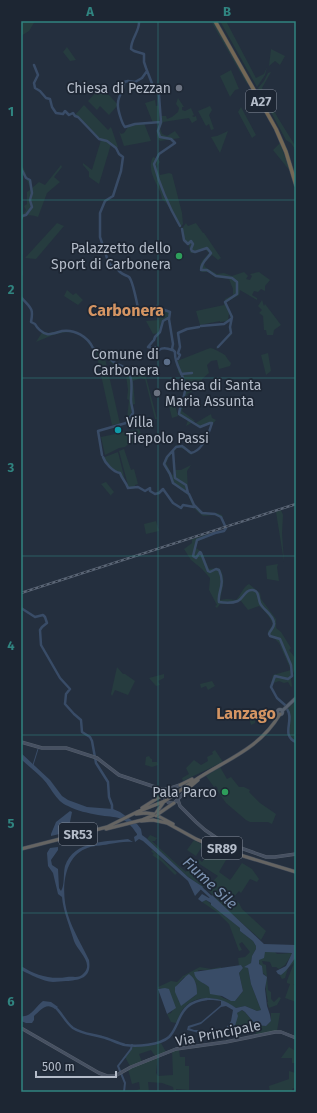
<svg xmlns="http://www.w3.org/2000/svg" width="317" height="1113" font-family="'Fira Sans',sans-serif">
  <style>
    .green { fill: #263c3f; fill-rule: evenodd }
    .water { fill: #394c67 }
    .lines { fill: none; stroke-linecap: round; stroke-linejoin: round }
    .stream { stroke: #394c67; stroke-width: 1 }
    .canal { stroke: #394c67; stroke-width: 2 }
    .river { stroke: #394c67; stroke-width: 2.5 }
    .secondary-casing { stroke: #565f6c; stroke-width: 3.5 }
    .primary-casing { stroke: #414a57; stroke-width: 4 }
    .trunk-casing { stroke: #434c59; stroke-width: 4 }
    .motorway-casing { stroke: #434c59; stroke-width: 4.5 }
    .secondary { stroke: #465061; stroke-width: 2.5 }
    .primary { stroke: #56606e; stroke-width: 3 }
    .trunk { stroke: #656462; stroke-width: 3 }
    .motorway { stroke: #746855; stroke-width: 3.5 }
    .rail-casing { stroke: #5a6575; stroke-width: 2.5 }
    .rail { stroke: #1d2633; stroke-width: 1; stroke-dasharray: 3; stroke-linecap: butt }
    .trunk-bridge-casing { stroke: #434c59; stroke-width: 4; stroke-linecap: butt }
    .trunk-bridge { stroke: #656462; stroke-width: 3 }
    .grid { fill: none; stroke: #308480; stroke-width: 1; stroke-opacity: 0.55 }
    .worship-dot { fill: #6b7280; stroke: #1d2633; stroke-width: 1.5 }
    .leisure-dot { fill: #2e9e5b; stroke: #1d2633; stroke-width: 1.5 }
    .service-dot { fill: #5c6f8a; stroke: #1d2633; stroke-width: 1.5 }
    .culture-dot { fill: #0f9aa8; stroke: #1d2633; stroke-width: 1.5 }
    .labels { text-anchor: middle; stroke-width: 3.5; stroke-linejoin: round; paint-order: stroke }
    .shield { fill: #1d2633; stroke: #878f9c; stroke-width: 1 }
    .shield-label { font-size: 13px; font-weight: bold; fill: #b4bcc9 }
    .poi-label { font-size: 14px; fill: #b4bcc9; stroke: #1d2633; text-anchor: end }
    .street-label { font-size: 14px; fill: #b4bcc9; stroke: #1d2633 }
    .water-label { font-size: 15px; font-style: italic; fill: #7c92b1; stroke: #1d2633 }
    .quarter-label { font-size: 16px; font-weight: bold; fill: #d59563; stroke: #1d2633 }
    .neatline { fill: none; stroke: #308480; stroke-width: 1.5 }
    .grid-label { font-size: 13px; text-anchor: middle; font-weight: bold; fill: #308480 }
  </style>
  <rect width="100%" height="100%" fill="#242f3e"/>
  <path class="green" d="M 21,21 L 35,21 L 29,31 L 21,36 Z
    M 220,21 L 226,21 L 256,78 L 264,74 L 267,67 L 265,75 L 257,87 Z
    M 212,23 L 214,23 L 248,83 L 247,84 Z
    M 67,47 L 76,60 L 70,61 L 63,52 Z
    M 271,49 L 285,56 L 280,65 L 275,61 L 269,66 Z
    M 231,70 L 239,89 L 235,90 L 230,97 L 220,76 Z
    M 271,72 L 262,88 L 278,118 L 296,147 L 296,151 L 291,143 L 286,140 L 258,88 L 264,81 L 268,73 Z
    M 98,87 L 110,96 L 118,105 L 109,115 L 100,106 L 97,110 L 88,101 L 98,90 L 96,88 Z
    M 178,98 L 184,107 L 182,107 L 182,110 L 185,111 L 191,108 L 194,115 L 192,116 L 194,117 L 196,116 L 197,120 L 192,123 L 189,118 L 163,122 L 160,128 L 162,134 L 167,136 L 175,131 L 180,138 L 160,141 C 154,135 158,129 159,123 L 153,123 L 145,103 L 155,100 L 156,106 L 160,105 L 161,116 L 166,116 L 167,119 L 172,117 L 178,112 L 179,108 L 176,104 Z
    M 84,105 L 108,130 L 111,127 L 118,147 L 116,148 L 111,144 L 99,184 L 89,177 L 89,172 L 83,165 L 83,163 L 92,170 L 101,140 L 98,139 L 87,126 L 75,115 Z
    M 210,106 L 212,110 L 209,115 L 214,129 L 211,130 L 209,124 L 206,126 L 198,111 Z
    M 241,107 L 256,135 L 252,138 L 238,112 Z
    M 144,123 L 151,141 L 124,146 L 119,131 L 121,134 L 124,133 L 128,127 L 133,124 Z
    M 228,131 L 220,153 L 211,137 L 217,136 Z
    M 280,143 L 290,171 L 273,150 Z
    M 153,157 L 158,159 L 160,162 L 157,166 L 160,175 L 169,173 L 172,174 L 182,213 L 183,224 L 180,228 C 174,218 170,206 162,199 C 161,186 145,173 153,157 Z
    M 21,163 C 23,168 26,172 27,177 L 31,180 L 32,188 L 39,182 L 45,185 L 61,165 L 62,167 L 54,177 L 60,182 L 47,193 L 38,217 C 30,214 23,214 21,223 L 21,217 L 26,210 L 24,206 L 27,204 L 27,192 L 30,190 C 29,179 21,175 21,163 Z
    M 57,223 L 64,226 L 36,259 L 25,258 Z
    M 186,223 L 188,226 L 196,223 L 203,233 L 204,233 L 221,258 L 218,260 L 212,255 L 204,263 L 205,267 L 217,274 L 224,273 L 232,276 L 244,272 L 248,276 L 246,279 L 250,280 L 252,276 L 250,274 L 259,272 L 270,280 L 265,286 L 265,291 L 261,289 L 258,292 L 254,291 L 252,295 L 257,298 L 257,300 L 240,290 L 239,295 L 227,302 L 226,304 L 233,316 L 231,326 L 232,334 L 217,349 L 216,348 L 230,334 C 229,327 232,318 229,313 L 228,321 L 220,322 L 220,321 L 200,325 L 196,311 L 224,305 L 225,299 L 233,295 L 233,289 L 229,279 L 215,277 L 209,272 L 202,272 L 200,270 C 199,262 204,259 209,253 L 205,249 L 196,253 L 191,253 L 190,252 L 189,245 L 184,242 L 182,233 L 181,230 Z
    M 67,290 L 73,295 L 76,293 L 83,300 L 78,305 L 64,296 Z
    M 262,300 L 264,306 L 265,304 L 281,325 L 274,330 L 273,335 L 267,335 L 266,330 L 264,330 L 263,316 L 259,313 L 262,310 L 258,306 Z
    M 163,309 L 170,311 L 170,316 L 166,320 L 164,320 L 161,323 L 160,330 L 159,330 L 161,333 L 153,334 L 146,321 L 159,320 L 158,311 Z
    M 63,330 C 75,329 89,336 93,347 L 104,351 L 105,354 L 110,356 C 113,366 128,365 133,374 L 140,374 L 146,377 L 157,419 L 155,419 L 145,379 L 141,378 L 133,381 L 135,404 L 131,405 L 131,414 L 127,419 L 129,400 L 127,399 L 128,390 L 126,375 L 105,358 L 120,424 L 112,425 L 96,352 C 95,350 93,349 92,348 C 89,345 88,341 84,338 C 69,326 52,336 36,342 L 43,331 L 48,333 Z
    M 210,348 C 213,348 222,353 225,355 C 227,358 228,360 231,363 L 230,366 L 219,369 L 217,360 L 211,361 L 207,365 L 209,373 L 202,379 L 202,383 L 196,389 L 187,394 L 182,411 L 195,421 L 186,426 L 188,420 L 179,416 L 178,413 L 184,394 L 184,387 L 183,378 L 178,372 L 177,361 Z
    M 268,353 L 271,371 L 266,375 L 261,355 Z
    M 175,405 L 178,416 L 172,418 L 169,406 Z
    M 211,414 L 212,418 L 216,420 L 212,425 L 211,423 C 204,425 200,430 194,424 Z
    M 139,429 L 144,440 L 127,445 L 125,447 L 119,448 L 105,455 L 101,437 Z
    M 176,445 L 185,446 L 193,455 L 188,453 L 186,450 L 178,447 L 169,457 L 166,463 L 172,475 L 173,475 L 174,470 L 181,470 L 191,465 L 187,471 L 188,491 L 193,503 L 203,513 L 217,513 L 222,515 L 225,525 L 224,526 L 222,519 L 215,515 L 203,516 L 199,513 L 193,507 L 188,495 L 173,484 L 169,475 L 163,463 Z
    M 124,449 L 131,470 L 134,469 L 138,484 L 135,485 L 135,488 L 129,489 L 119,451 Z
    M 118,452 L 127,488 L 120,475 L 104,462 L 102,458 Z
    M 106,482 L 114,492 L 111,495 L 112,497 L 101,484 Z
    M 281,510 L 283,515 L 282,533 L 284,562 L 276,512 Z
    M 156,521 L 159,531 L 146,534 L 144,524 Z
    M 208,534 L 209,536 L 208,537 L 198,541 L 196,548 L 202,552 L 209,569 L 219,568 C 227,578 222,589 220,600 L 227,599 L 236,600 C 241,595 243,587 249,584 L 260,593 L 261,599 L 276,619 L 276,628 L 281,632 L 291,648 L 289,650 L 296,659 L 295,670 L 294,671 L 291,678 L 292,686 L 291,687 L 288,682 L 284,683 L 279,681 L 271,684 L 273,675 L 291,670 L 279,643 L 275,639 L 269,636 L 268,631 L 270,629 L 273,624 C 270,617 265,611 259,606 L 248,610 L 241,601 L 232,604 L 220,604 L 217,608 L 215,606 L 217,605 L 209,590 L 210,578 L 202,569 L 191,560 L 184,549 L 192,543 L 192,540 L 189,540 Z
    M 278,564 L 277,567 L 279,581 L 267,579 L 266,566 Z
    M 117,667 L 123,674 L 125,674 L 135,681 L 128,695 L 115,690 L 112,696 L 111,694 Z
    M 164,674 L 164,678 L 158,681 L 160,685 L 156,686 L 149,678 Z
    M 212,681 L 215,686 L 208,690 L 206,686 L 201,688 L 200,684 Z
    M 296,701 L 296,742 C 280,735 293,720 287,709 Z
    M 257,713 L 258,717 L 255,719 L 255,723 L 251,725 L 249,718 L 250,715 Z
    M 215,750 L 223,762 L 183,781 L 182,778 L 189,774 L 186,768 L 194,760 L 201,765 L 208,761 L 207,757 L 213,754 L 212,752 Z
    M 149,756 L 151,759 L 152,759 L 152,762 L 157,762 L 158,765 L 152,767 L 145,765 L 146,757 Z
    M 220,767 L 227,779 L 231,777 L 239,787 L 244,787 L 250,790 L 249,792 L 260,803 L 276,814 L 272,824 L 268,822 L 250,822 L 246,820 L 226,803 L 217,790 L 218,789 L 216,786 L 214,787 L 206,776 Z
    M 150,835 L 157,838 L 155,841 L 152,841 L 180,867 L 186,872 L 188,868 L 194,869 L 199,859 L 202,862 L 212,848 L 232,854 L 230,859 L 226,860 L 219,872 L 230,880 L 231,879 L 242,863 L 252,869 L 259,879 L 257,882 L 250,879 L 241,893 L 239,891 L 233,898 L 239,903 L 242,909 L 266,931 L 261,940 L 228,911 L 206,888 L 218,876 L 198,863 L 193,877 L 205,888 L 203,887 L 188,877 L 147,839 Z
    M 194,840 L 203,845 L 196,856 L 187,850 Z
    M 153,850 L 177,873 L 175,875 L 161,861 L 152,855 L 154,854 L 151,851 Z
    M 206,900 L 240,928 L 240,931 L 253,941 L 256,946 L 256,949 L 252,956 L 251,963 L 248,966 L 244,966 L 248,968 L 251,984 L 261,1010 L 257,1011 L 245,1006 L 236,1008 C 220,997 197,992 183,1009 C 180,1013 178,1019 176,1023 L 171,1022 L 167,1014 L 171,1013 L 174,1008 L 161,988 L 158,989 L 158,987 L 171,981 L 177,982 L 183,976 L 196,969 L 200,967 L 211,969 L 221,967 L 221,968 L 212,970 L 198,970 L 201,982 C 213,986 219,1001 235,1001 L 243,991 L 239,973 L 243,968 L 241,965 L 239,966 L 238,958 L 245,957 L 250,952 L 242,942 L 239,944 L 242,950 L 239,951 L 229,924 L 217,912 L 202,902 ZM 184,977 L 196,983 C 198,999 195,994 185,1003 L 179,1002 L 175,988 Z
    M 268,951 L 275,952 L 277,954 L 291,953 L 292,954 L 285,965 L 279,969 L 276,967 L 272,967 L 270,962 L 262,961 L 263,964 L 266,965 L 268,990 L 271,992 L 271,999 L 274,1002 L 279,997 L 281,998 L 277,1005 L 269,1008 L 267,1002 L 268,1002 L 266,991 L 266,976 L 263,973 L 258,960 L 263,952 Z
    M 296,953 L 296,985 L 293,984 L 296,986 L 296,1002 L 285,998 L 290,984 L 287,983 L 287,981 L 294,963 L 288,968 L 285,978 L 282,979 L 279,974 Z
    M 241,1010 L 245,1012 L 254,1023 L 266,1026 L 271,1021 L 271,1013 L 280,1013 L 277,1031 L 256,1035 L 256,1030 L 240,1032 L 240,1038 L 236,1039 L 234,1029 L 229,1030 L 236,1022 L 237,1013 Z
    M 161,1043 L 166,1052 L 155,1056 L 151,1050 L 139,1054 L 142,1062 L 130,1066 L 125,1057 L 133,1047 L 154,1045 Z
    M 289,1047 L 296,1051 L 296,1063 L 292,1063 L 292,1058 L 281,1058 Z
    M 179,1050 L 180,1057 L 185,1057 L 185,1066 L 189,1066 L 189,1090 L 176,1089 L 176,1092 L 174,1092 L 173,1087 L 162,1083 L 148,1082 L 149,1092 L 135,1092 L 134,1091 L 140,1089 L 139,1082 L 132,1084 L 128,1069 L 158,1057 L 156,1073 L 158,1076 L 173,1075 L 172,1051 Z
    M 289,1071 L 296,1073 L 296,1089 L 293,1088 L 291,1092 L 270,1092 L 269,1086 L 289,1079 Z"/>
  <path class="water" d="M 21,753 L 50,780 L 62,796 L 68,800 L 87,807 L 113,809 L 120,812 L 137,824 L 141,829 L 142,835 L 146,838 L 188,877 L 203,887 L 195,896 L 188,881 L 143,841 L 139,839 L 135,842 L 134,837 L 137,835 L 137,834 C 125,815 117,818 98,815 C 88,813 77,811 68,806 C 55,801 51,786 41,777 C 35,771 27,765 21,759 Z
    M 70,811 L 72,812 L 68,832 L 51,836 L 51,834 L 56,822 Z
    M 128,839 L 133,842 C 124,841 118,843 109,844 C 101,846 93,845 85,849 C 62,859 61,894 68,915 C 73,931 82,945 89,960 C 92,978 80,980 66,981 C 62,981 57,982 53,982 C 42,981 31,975 21,970 L 21,966 C 35,975 51,980 67,977 C 74,976 79,979 84,973 C 94,963 77,950 74,941 C 70,927 63,911 62,897 L 58,894 L 53,873 L 48,866 L 47,853 L 50,848 L 58,847 L 58,850 L 51,860 L 52,865 L 58,869 L 59,888 L 61,891 C 65,885 63,874 65,866 C 74,840 106,842 128,839 Z
    M 202,894 L 209,898 L 212,895 L 264,944 L 296,945 L 296,957 C 291,963 288,970 281,975 L 278,974 L 276,971 L 286,966 L 292,953 L 265,952 L 264,958 L 259,960 L 259,964 L 262,966 L 263,974 L 267,977 L 265,989 L 267,1006 L 270,1015 L 271,1021 L 266,1026 L 256,1025 L 245,1012 L 242,1010 L 237,1013 L 238,1016 L 235,1026 L 227,1030 L 226,1028 L 231,1021 L 233,1010 L 226,1006 L 221,1007 L 201,1024 L 189,1028 L 194,1030 L 204,1030 L 204,1033 L 199,1033 L 187,1030 L 188,1026 L 201,1022 L 221,1005 L 221,1001 L 213,1000 L 205,1000 L 205,998 C 217,998 225,1000 236,1008 L 245,1006 L 257,1011 L 261,1010 L 251,984 L 248,968 L 244,967 L 251,963 L 252,956 L 256,949 L 256,946 L 253,941 L 240,931 L 240,928 L 211,905 L 211,903 L 206,900 L 202,902 L 198,899 Z
    M 241,965 L 243,968 L 239,973 L 243,991 L 235,1001 L 231,1001 L 222,996 L 210,994 L 209,987 C 203,982 195,981 194,972 Z
    M 189,974 C 196,979 197,986 197,994 L 181,1006 L 175,992 L 175,987 C 180,983 184,977 189,974 Z
    M 165,988 L 169,989 L 176,1008 L 167,1014 L 158,989 Z
    M 43,1001 L 51,1002 L 58,1007 L 55,1009 C 46,1002 41,1010 34,1016 L 34,1020 L 32,1023 L 26,1023 L 21,1021 L 21,1016 C 31,1018 36,1006 43,1001 Z"/>
  <g class="lines">
    <path class="stream" d="M 33,765 L 38,749"/>
    <path class="canal" d="M 124,1092 L 125,1083 L 118,1066 L 131,1049 L 132,1045"/>
    <path class="river" d="M 139,21 C 140,31 131,38 131,49 L 134,51 L 144,54 L 144,62 L 146,68 L 153,86 L 159,95 L 161,122 L 158,131 L 160,137 L 171,139 L 175,143 L 159,154 L 154,164 C 160,187 168,205 180,226
      M 34,65 L 38,75 L 34,83 L 35,88 L 40,91 L 46,98 L 50,99 L 52,107 L 56,113 L 63,114 L 65,111 L 69,115 L 73,113 L 75,116 L 78,117 L 99,139 L 107,141 L 116,148 L 119,154 L 123,157 L 121,171 L 113,196 L 105,201 L 100,213 L 100,237 L 108,261
      M 147,71 L 142,78 L 135,82 L 128,81 L 124,82 C 125,90 118,95 118,103 C 117,108 122,124 125,127 L 135,124 L 161,122
      M 21,168 L 26,178 L 30,180 L 32,193 L 30,200 L 32,207 L 26,215 L 22,216 L 21,219
      M 182,229 L 184,240 L 188,244 L 191,241 L 193,244 L 191,249 L 192,251 L 195,252 L 207,248 L 211,253 C 208,258 201,262 201,270 L 207,270 L 216,276 L 232,278 L 237,282 L 237,294 L 225,302 L 232,317 L 230,327 L 231,333 L 218,347
      M 21,239 L 21,254
      M 109,262 L 110,265 C 116,266 116,268 120,272 C 123,275 126,275 129,277 C 132,280 137,303 138,308 L 143,310 L 157,306 L 159,307 L 158,310 L 162,309 L 170,312 L 169,319 L 173,344 L 172,349 L 175,352 C 174,365 184,374 185,386 C 186,396 180,404 179,414 L 200,427 L 210,423 L 212,423 C 209,433 202,451 191,453 L 182,446 L 176,447 L 167,457 L 164,464 L 170,474 L 173,483 L 189,494 L 194,505 L 202,513 L 215,514 L 221,517 L 226,528 L 224,531 L 215,533 L 197,540 L 193,556 L 196,558 L 200,552 L 201,553 L 208,571 L 210,572 L 216,569 L 219,570 C 226,585 217,592 219,602 C 225,603 233,603 238,601 C 244,598 245,589 253,590 C 259,591 258,598 260,603 C 263,610 273,614 274,623 C 275,627 270,630 269,634 L 270,636 L 280,639 L 291,665 L 292,676 L 288,679 L 275,676 L 271,687 L 277,698 L 285,705
      M 21,271 L 21,275
      M 21,297 C 30,308 34,307 31,322 L 35,324 C 37,328 42,333 47,334 C 51,335 58,332 62,331 C 75,329 88,337 93,348 L 103,352 L 105,355 L 109,356 C 112,365 121,363 126,369 C 134,376 131,391 131,400 C 131,405 133,409 133,413 L 126,423 L 98,431 L 102,455
      M 201,326 L 224,324 L 231,319
      M 154,340 L 155,337 L 160,332 L 163,321 L 168,318
      M 153,341 L 148,347 L 153,348 L 155,347 L 159,350 C 163,347 167,348 172,350
      M 178,359 L 180,355 L 178,353 L 180,347 L 178,333 L 187,329 L 199,327
      M 181,374 L 192,373
      M 173,451 L 175,478 L 186,485 L 188,493
      M 103,457 C 105,463 113,472 120,473 C 122,479 126,482 128,488 L 138,487 L 145,491 L 150,488 L 150,491 L 155,494 L 159,493 L 163,489 L 173,503 L 181,508 L 183,505 L 194,507
      M 21,608 L 35,617 L 43,615 L 45,617 L 47,623 L 42,627 L 40,630 L 41,645 L 60,678 L 70,689 L 66,694 L 65,704 L 74,714 L 81,720 L 82,732 L 90,737 L 92,741 L 96,763 L 108,782 L 109,797 L 112,805 L 112,813
      M 287,709 C 295,720 280,735 296,742
      M 199,886 L 212,898
      M 55,1007 C 62,1013 65,1022 73,1028 C 82,1034 92,1034 102,1037 C 110,1039 117,1043 125,1045 C 137,1047 160,1045 169,1037 C 173,1033 175,1028 177,1024 C 183,1008 190,1001 207,999"/>
    <defs>
      <path id="secondary" d="M 21,742 L 42,748 L 66,748 L 97,758 L 119,775 L 161,789 L 168,789
        M 165,799 L 164,793 L 168,789 L 180,785 L 183,786
        M 178,800 L 180,806 L 196,822 L 205,830 L 221,841 L 266,857 L 275,857 L 296,854
        M 167,801 L 169,803 L 174,803 L 183,794 L 185,790
        M 21,1028 L 99,1073 L 107,1076 L 115,1076 L 131,1067 L 176,1049 L 226,1042 L 275,1032 L 281,1032 L 296,1038"/>
      <path id="primary" d="M277.5 712a2.5 2.5 0 1 1 5 0a2.5 2.5 0 1 1-5 0Z
        M 282,711 L 296,698"/>
      <path id="trunk" d="M 180,785 L 192,779
        M 185,787 C 220,761 257,753 280,714
        M 185,791 L 198,780
        M 142,808 L 164,794
        M 156,813 L 163,803
        M 136,814 L 146,813 L 154,814
        M 158,814 L 174,803
        M 158,816 L 173,824
        M 141,821 L 153,820 L 167,823 L 196,839 L 217,848 L 296,872
        M 106,829 L 142,820 L 154,815
        M 21,849 L 107,827 L 137,812 L 165,801"/>
      <path id="motorway" d="M 215,21 L 276,129 L 286,152 L 296,185"/>
    </defs>
    <use href="#secondary" class="secondary-casing"/>
    <use href="#primary" class="primary-casing"/>
    <use href="#trunk" class="trunk-casing"/>
    <use href="#motorway" class="motorway-casing"/>
    <use href="#secondary" class="secondary"/>
    <use href="#primary" class="primary"/>
    <use href="#trunk" class="trunk"/>
    <use href="#motorway" class="motorway"/>
    <defs>
      <path id="rail" d="M 21,593 L 296,504"/>
    </defs>
    <use href="#rail" class="rail-casing"/>
    <use href="#rail" class="rail"/>
    <defs>
      <path id="trunk-bridge" d="M 165,801 L 185,787
        M 156,816 L 158,814"/>
    </defs>
    <use href="#trunk-bridge" class="trunk-bridge-casing"/>
    <use href="#trunk-bridge" class="trunk-bridge"/>
  </g>
  <path class="grid" d="M 158,21 L 158,1092M 21,200 L 296,200M 21,378 L 296,378M 21,556 L 296,556M 21,735 L 296,735M 21,913 L 296,913"/>
  <g class="worship-dot">
    <circle cx="179" cy="88" r="4"/>
    <circle cx="157" cy="393" r="4"/>
  </g>
  <g class="leisure-dot">
    <circle cx="179" cy="256" r="4"/>
    <circle cx="225" cy="792" r="4"/>
  </g>
  <circle class="service-dot" cx="167" cy="362" r="4"/>
  <circle class="culture-dot" cx="118" cy="430" r="4"/>
  <g class="labels">
    <g class="shield">
      <rect x="246" y="90" width="30" height="22" rx="3"/>
      <rect x="59" y="823" width="38" height="22" rx="3"/>
      <rect x="202" y="837" width="40" height="22" rx="3"/>
    </g>
    <g class="shield-label">
      <text x="261" y="106">A27</text>
      <text x="78" y="839">SR53</text>
      <text x="222" y="853">SR89</text>
    </g>
    <g class="poi-label">
      <text x="171" y="93">Chiesa di Pezzan</text>
      <text x="171" y="253">Palazzetto dello<tspan x="171" dy="16">Sport di Carbonera</tspan></text>
      <text x="159" y="359">Comune di<tspan x="159" dy="16">Carbonera</tspan></text>
      <text x="165" y="390" text-anchor="start">chiesa di Santa<tspan x="165" dy="16">Maria Assunta</tspan></text>
      <text x="126" y="427" text-anchor="start">Villa<tspan x="126" dy="16">Tiepolo Passi</tspan></text>
      <text x="217" y="797">Pala Parco</text>
    </g>
    <g class="street-label">
      <text transform="translate(218 1033) rotate(-11)" y="5">Via Principale</text>
    </g>
    <g class="water-label">
      <text transform="translate(210 883) rotate(43)" y="5">Fiume Sile</text>
    </g>
    <g class="quarter-label">
      <text x="126" y="316">Carbonera</text>
      <text x="246" y="719">Lanzago</text>
    </g>
  </g>
  <rect width="317" height="1113" fill="none" stroke="#1d2633" stroke-width="44"/>
  <path d="M36 1071v6h80v-6" fill="none" stroke="#b4bcc9" stroke-width="2"/>
  <text x="42" y="1071" font-size="12" fill="#b4bcc9" stroke="#1d2633" stroke-width="3" paint-order="stroke">500 m</text>
  <rect x="22" y="22" width="273" height="1069" class="neatline"/>
  <g class="grid-label">
    <text x="90" y="16">A</text>
    <text x="227" y="16">B</text>
    <text x="11" y="116">1</text>
    <text x="11" y="294">2</text>
    <text x="11" y="472">3</text>
    <text x="11" y="650">4</text>
    <text x="11" y="828">5</text>
    <text x="11" y="1006">6</text>
  </g>
</svg>
